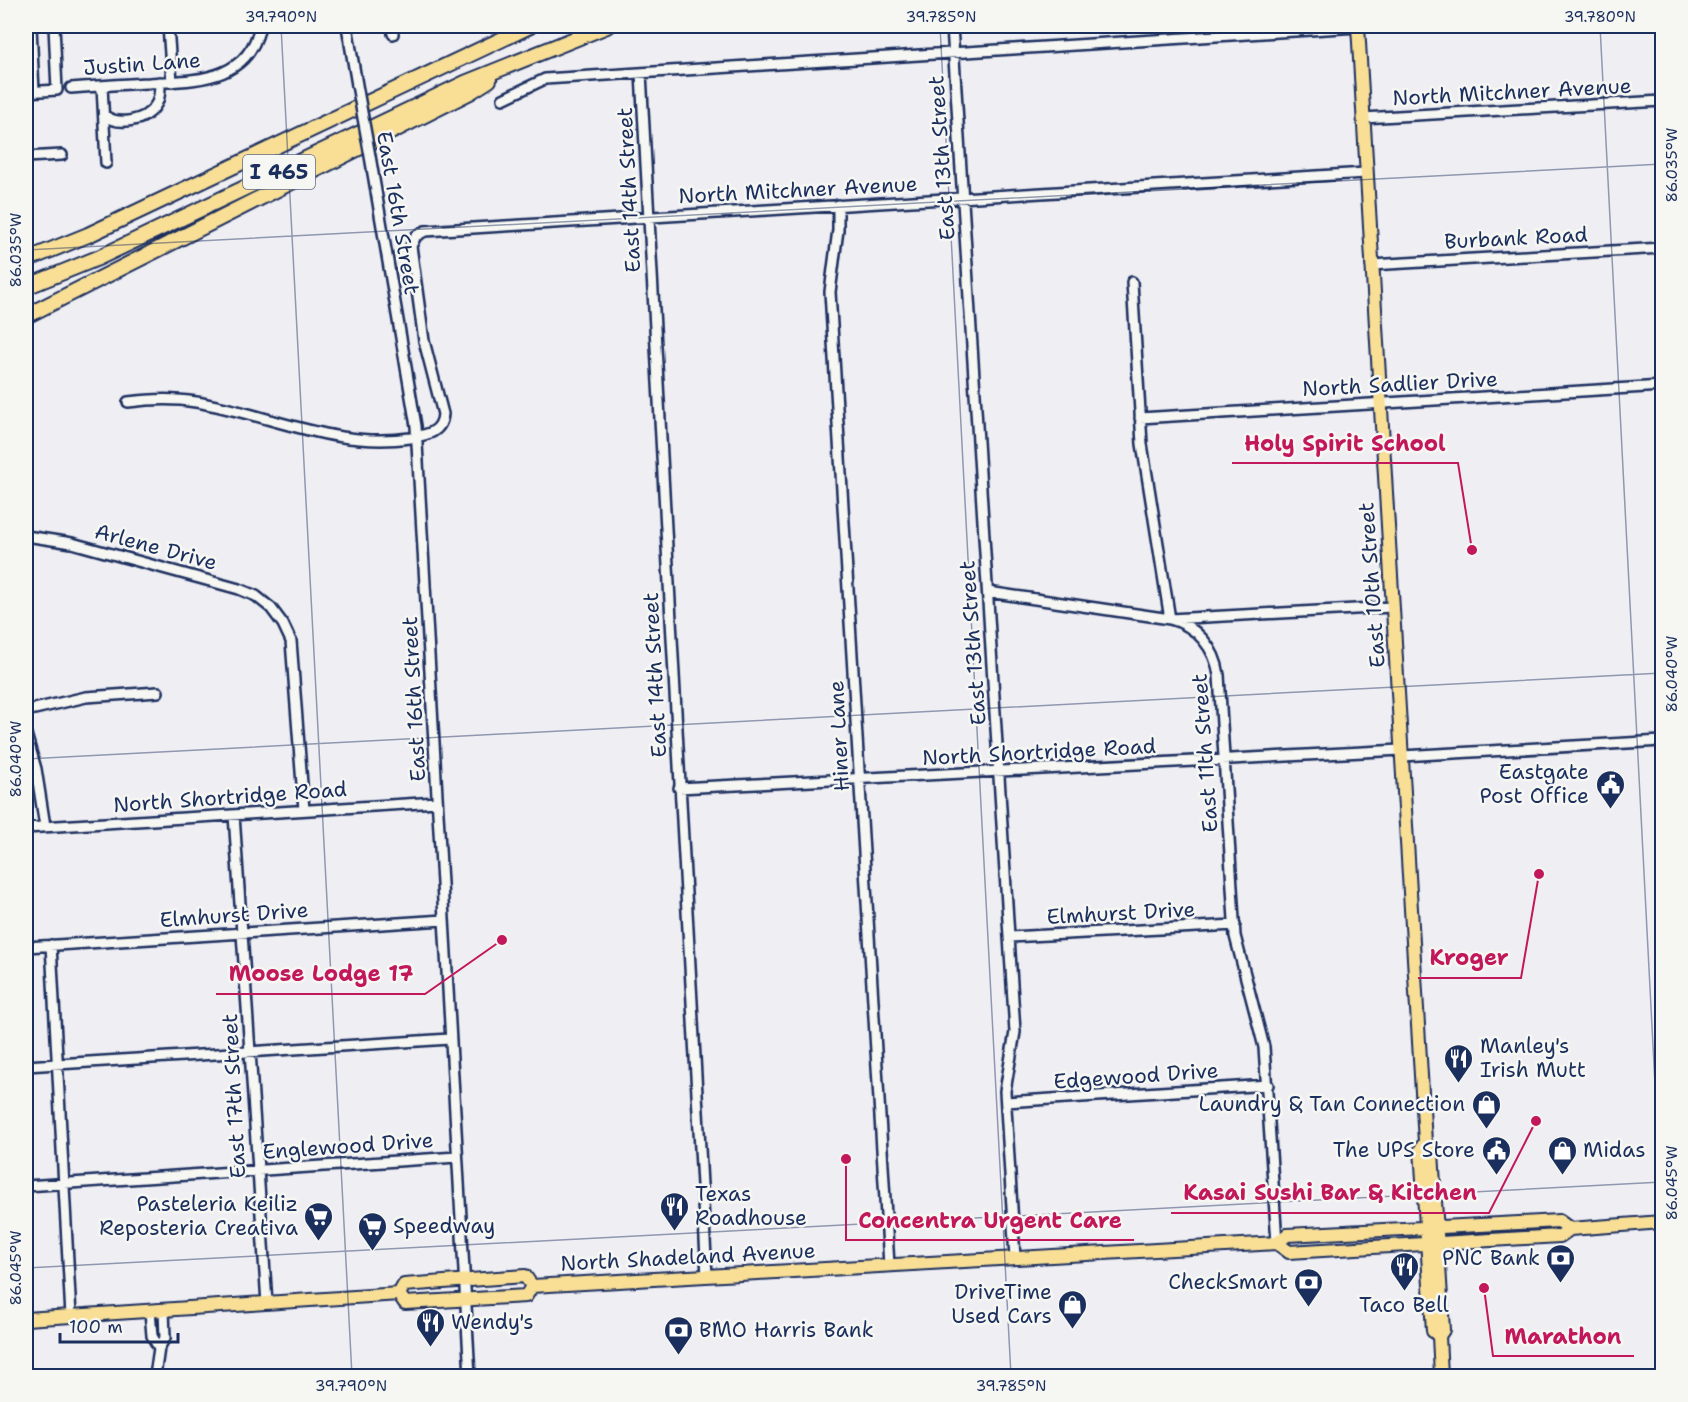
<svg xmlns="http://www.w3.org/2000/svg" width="1688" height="1402" font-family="'Shantell Sans',sans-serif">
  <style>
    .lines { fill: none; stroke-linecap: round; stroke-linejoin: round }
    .minor-casing { stroke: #1b2f5e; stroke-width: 14 }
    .major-casing { stroke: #1b2f5e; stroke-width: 16 }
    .highway-casing { stroke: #1b2f5e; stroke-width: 18 }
    .minor { stroke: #f6f6f2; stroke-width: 9 }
    .major { stroke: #f9df96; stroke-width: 12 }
    .highway { stroke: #f9df96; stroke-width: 14 }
    .minor-bridge-casing { stroke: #1b2f5e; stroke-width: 14; stroke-linecap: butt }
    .minor-bridge { stroke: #f6f6f2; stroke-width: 9 }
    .ticks { fill: none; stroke: #1b2f5e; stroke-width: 1.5; stroke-opacity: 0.45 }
    .labels { text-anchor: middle; stroke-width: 5; stroke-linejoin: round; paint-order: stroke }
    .shield { fill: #f6f6f2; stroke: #5d6b8a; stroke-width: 1.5 }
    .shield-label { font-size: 20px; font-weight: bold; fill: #1b2f5e }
    .street-label { font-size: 21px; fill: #1b2f5e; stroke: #f6f6f2 }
    .poi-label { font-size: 21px; fill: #1b2f5e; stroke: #f6f6f2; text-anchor: end }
    .leader { fill: none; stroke: #c2185b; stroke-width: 2 }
    .callout-dot { fill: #c2185b; stroke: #f6f6f2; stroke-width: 2 }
    .callout-label { font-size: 22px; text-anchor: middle; font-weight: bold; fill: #c2185b; stroke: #f6f6f2; stroke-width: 5; stroke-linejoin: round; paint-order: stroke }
    .neatline { fill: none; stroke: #1b2f5e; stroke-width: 2 }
    .ticks-label { font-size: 15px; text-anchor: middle; fill: #1b2f5e }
  </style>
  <rect width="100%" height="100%" fill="#efeef3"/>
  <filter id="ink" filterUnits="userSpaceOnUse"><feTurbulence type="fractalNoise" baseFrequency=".0167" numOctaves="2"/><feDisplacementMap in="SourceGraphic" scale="12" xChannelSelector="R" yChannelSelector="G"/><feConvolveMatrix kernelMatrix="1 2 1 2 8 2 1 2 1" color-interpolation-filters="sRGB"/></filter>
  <g filter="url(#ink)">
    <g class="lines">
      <defs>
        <path id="minor" d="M 26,26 L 31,26 L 34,92
          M 168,26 L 172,82
          M 347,26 L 357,85
          M 392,26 L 393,34
          M 952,26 L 1015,1032 L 1005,1091 L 1015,1258
          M 641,73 L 707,1276
          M 102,86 L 106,163
          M 71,88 C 97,86 123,84 149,83 C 196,80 248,82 260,26
          M 26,92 L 57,90 L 54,26
          M 503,99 L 545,79 L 1358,27
          M 104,115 C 117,126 145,122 155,106 C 160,100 160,90 160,82
          M 1363,118 L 1662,101
          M 370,156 L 416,426 L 470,1376
          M 26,157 L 62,155
          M 838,205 L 838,230 L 830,292 L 889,1265
          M 1371,265 L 1662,248
          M 1132,282 L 1142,444 L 1170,619 C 1197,626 1215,648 1219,675 L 1235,936 L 1264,1047 L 1277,1243
          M 128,402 C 151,399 173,398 196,402 C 269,414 335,449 410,438 C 426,435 442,433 443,414 L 424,341 L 411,246 L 416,236 L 425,231 L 1366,173
          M 1140,418 L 1662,386
          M 26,536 L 72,543 L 239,589 L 256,596 L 271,608 L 283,624 L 291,641 L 304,810
          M 988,592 L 1170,619 L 1392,607
          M 26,711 L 86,697 L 158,692
          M 26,734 L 36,769 L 45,826
          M 1402,756 L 1662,741
          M 679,788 L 1401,750
          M 234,815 L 267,1303
          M 26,828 L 437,802
          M 1010,937 L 1235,925
          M 51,945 L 71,1316
          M 26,947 L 444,920
          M 26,1066 L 450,1039
          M 1006,1102 L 1268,1085
          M 26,1186 L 457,1157
          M 150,1311 L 152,1336 L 159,1348
          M 155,1376 L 159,1348 L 165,1338 L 164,1310"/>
        <path id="major" d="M 1358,26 L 1425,1142 L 1421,1149 L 1433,1331 L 1439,1336 L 1441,1376
          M 1425,1142 L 1432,1152 L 1443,1330 L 1439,1336
          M 1277,1243 L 1289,1252 L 1560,1236 L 1570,1229 L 1662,1222
          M 532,1286 L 1277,1243 L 1287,1235 L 1559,1221 L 1570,1229
          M 399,1294 L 405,1303 L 526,1296 L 532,1286
          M 399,1294 L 404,1285 L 525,1276 L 532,1286
          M 26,1319 L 399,1294"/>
        <path id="highway" d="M 26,260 L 88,235 L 530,26
          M 26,287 L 98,258 L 465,83 L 607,26
          M 26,316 L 470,92 L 489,80"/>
      </defs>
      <use href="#minor" class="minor-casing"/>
      <use href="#major" class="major-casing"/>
      <use href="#highway" class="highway-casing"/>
      <use href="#minor" class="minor"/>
      <use href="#major" class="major"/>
      <use href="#highway" class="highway"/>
      <defs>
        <path id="minor-bridge" d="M 357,85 L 370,156"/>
      </defs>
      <use href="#minor-bridge" class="minor-bridge-casing"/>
      <use href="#minor-bridge" class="minor-bridge"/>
    </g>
  </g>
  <path class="ticks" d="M 281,26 L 352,1376M 940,26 L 1011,1376M 1600,26 L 1662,1219M 26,250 L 1662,164M 26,759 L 1662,673M 26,1268 L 1662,1182"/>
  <defs>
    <symbol id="civic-pin" viewBox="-11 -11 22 30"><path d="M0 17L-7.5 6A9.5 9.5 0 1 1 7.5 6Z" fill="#1b2f5e" stroke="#f6f6f2"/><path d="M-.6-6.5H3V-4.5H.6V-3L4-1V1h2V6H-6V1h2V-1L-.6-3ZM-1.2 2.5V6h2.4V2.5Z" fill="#fff"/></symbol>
    <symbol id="restaurant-pin" viewBox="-11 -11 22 30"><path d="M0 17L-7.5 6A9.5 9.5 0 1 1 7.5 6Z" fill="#1b2f5e" stroke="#f6f6f2"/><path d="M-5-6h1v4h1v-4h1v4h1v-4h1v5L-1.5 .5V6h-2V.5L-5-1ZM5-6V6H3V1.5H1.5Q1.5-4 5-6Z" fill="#fff"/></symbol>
    <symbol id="shop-pin" viewBox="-11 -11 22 30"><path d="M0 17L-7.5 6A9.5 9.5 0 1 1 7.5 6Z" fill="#1b2f5e" stroke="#f6f6f2"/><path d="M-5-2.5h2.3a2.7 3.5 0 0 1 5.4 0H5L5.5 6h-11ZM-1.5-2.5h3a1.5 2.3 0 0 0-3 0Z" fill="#fff"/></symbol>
    <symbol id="supermarket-pin" viewBox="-11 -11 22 30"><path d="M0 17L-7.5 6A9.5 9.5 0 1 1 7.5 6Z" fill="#1b2f5e" stroke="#f6f6f2"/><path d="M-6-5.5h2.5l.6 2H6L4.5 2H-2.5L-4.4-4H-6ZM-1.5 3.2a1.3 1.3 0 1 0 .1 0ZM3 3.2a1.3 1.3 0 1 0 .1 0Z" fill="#fff"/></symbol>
    <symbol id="bank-pin" viewBox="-11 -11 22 30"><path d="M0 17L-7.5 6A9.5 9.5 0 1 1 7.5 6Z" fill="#1b2f5e" stroke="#f6f6f2"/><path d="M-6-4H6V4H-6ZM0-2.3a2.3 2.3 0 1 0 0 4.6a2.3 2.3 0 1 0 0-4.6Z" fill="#fff"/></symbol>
  </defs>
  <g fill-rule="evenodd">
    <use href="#civic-pin" x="1594" y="768" width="33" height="45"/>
    <use href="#restaurant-pin" x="1442" y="1042" width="33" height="45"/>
    <use href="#shop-pin" x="1470" y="1088" width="33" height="45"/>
    <use href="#civic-pin" x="1480" y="1134" width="33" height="45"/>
    <use href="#shop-pin" x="1546" y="1134" width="33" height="45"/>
    <use href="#restaurant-pin" x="658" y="1190" width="33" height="45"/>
    <use href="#supermarket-pin" x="302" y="1200" width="33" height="45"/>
    <use href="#supermarket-pin" x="356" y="1210" width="33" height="45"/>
    <use href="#bank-pin" x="1544" y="1242" width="33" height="45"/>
    <use href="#restaurant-pin" x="1388" y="1250" width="33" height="45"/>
    <use href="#bank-pin" x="1292" y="1266" width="33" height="45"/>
    <use href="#shop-pin" x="1056" y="1288" width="33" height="45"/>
    <use href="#restaurant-pin" x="414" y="1306" width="33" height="45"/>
    <use href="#bank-pin" x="662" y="1314" width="33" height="45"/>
  </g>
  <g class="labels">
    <rect class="shield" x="243" y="155" width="72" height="34" rx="4.5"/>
    <g class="shield-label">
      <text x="279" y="179">I 465</text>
    </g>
    <g class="street-label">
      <text transform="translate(142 64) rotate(-4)" y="7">Justin Lane</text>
      <text transform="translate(1512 92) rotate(-3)" y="7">North Mitchner Avenue</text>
      <text transform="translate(942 158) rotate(-94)" y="7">East 13th Street</text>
      <text transform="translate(629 190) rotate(-93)" y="7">East 14th Street</text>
      <text transform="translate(798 190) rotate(-3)" y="7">North Mitchner Avenue</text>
      <text transform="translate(398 213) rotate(80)" y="7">East 16th Street</text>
      <text transform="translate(1516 238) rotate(-3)" y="7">Burbank Road</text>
      <text transform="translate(1400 384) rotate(-3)" y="7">North Sadlier Drive</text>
      <text transform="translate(156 547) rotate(15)" y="7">Arlene Drive</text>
      <text transform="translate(1372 585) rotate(-94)" y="7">East 10th Street</text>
      <text transform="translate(973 643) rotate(-94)" y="7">East 13th Street</text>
      <text transform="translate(655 675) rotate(-93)" y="7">East 14th Street</text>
      <text transform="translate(414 699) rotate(-93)" y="7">East 16th Street</text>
      <text transform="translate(839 736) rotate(-93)" y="7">Hiner Lane</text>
      <text transform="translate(1039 752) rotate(-3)" y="7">North Shortridge Road</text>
      <text transform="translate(1205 753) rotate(-94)" y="7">East 11th Street</text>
      <text transform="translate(230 797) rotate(-4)" y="7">North Shortridge Road</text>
      <text transform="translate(1121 913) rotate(-3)" y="7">Elmhurst Drive</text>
      <text transform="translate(234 915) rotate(-4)" y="7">Elmhurst Drive</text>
      <text transform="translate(1136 1076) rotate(-4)" y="7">Edgewood Drive</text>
      <text transform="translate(234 1096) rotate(-93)" y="7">East 17th Street</text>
      <text transform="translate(348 1146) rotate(-4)" y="7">Englewood Drive</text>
      <text transform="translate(688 1257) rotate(-3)" y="7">North Shadeland Avenue</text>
    </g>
    <g class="poi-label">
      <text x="1589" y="779">Eastgate<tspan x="1589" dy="24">Post Office</tspan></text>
      <text x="1480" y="1053" text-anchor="start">Manley's<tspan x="1480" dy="24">Irish Mutt</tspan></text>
      <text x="1465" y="1111">Laundry &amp; Tan Connection</text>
      <text x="1475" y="1157">The UPS Store</text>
      <text x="1583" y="1157" text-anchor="start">Midas</text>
      <text x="695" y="1201" text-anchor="start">Texas<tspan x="695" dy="24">Roadhouse</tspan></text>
      <text x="298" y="1211">Pasteleria Keiliz<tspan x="298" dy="24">Reposteria Creativa</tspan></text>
      <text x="393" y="1233" text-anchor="start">Speedway</text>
      <text x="1540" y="1265">PNC Bank</text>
      <text x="1288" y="1289">CheckSmart</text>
      <text x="1052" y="1299">DriveTime<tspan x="1052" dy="24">Used Cars</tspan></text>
      <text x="1404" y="1312" text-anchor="middle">Taco Bell</text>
      <text x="451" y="1329" text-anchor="start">Wendy's</text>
      <text x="699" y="1337" text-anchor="start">BMO Harris Bank</text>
    </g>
  </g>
  <path class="leader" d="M1472 550L1458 463H1232M1539 874L1521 978H1418M502 940L425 994H216M1536 1121L1489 1213H1171M846 1159L846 1240H1134M1484 1288L1493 1356H1634"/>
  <g class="callout-dot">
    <circle cx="1472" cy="550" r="6"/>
    <circle cx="1539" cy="874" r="6"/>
    <circle cx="502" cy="940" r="6"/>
    <circle cx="1536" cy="1121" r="6"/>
    <circle cx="846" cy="1159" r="6"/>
    <circle cx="1484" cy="1288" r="6"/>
  </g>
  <g class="callout-label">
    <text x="1345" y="451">Holy Spirit School</text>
    <text x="1469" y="965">Kroger</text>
    <text x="321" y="981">Moose Lodge 17</text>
    <text x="1330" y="1200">Kasai Sushi Bar &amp; Kitchen</text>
    <text x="990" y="1228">Concentra Urgent Care</text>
    <text x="1563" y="1344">Marathon</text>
  </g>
  <rect width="1688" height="1402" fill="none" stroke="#f6f6f2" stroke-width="66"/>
  <path d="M60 1333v9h118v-9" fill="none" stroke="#1b2f5e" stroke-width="3"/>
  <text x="69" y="1333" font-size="18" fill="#1b2f5e" stroke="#f6f6f2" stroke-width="4.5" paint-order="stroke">100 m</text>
  <rect x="33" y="33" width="1622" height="1336" class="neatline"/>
  <g class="ticks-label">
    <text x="281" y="22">39.790°N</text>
    <text x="941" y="22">39.785°N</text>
    <text x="1600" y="22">39.780°N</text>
    <text transform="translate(1672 165) rotate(-90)" y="5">86.035°W</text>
    <text transform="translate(16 250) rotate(-90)" y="5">86.035°W</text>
    <text transform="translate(1672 674) rotate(-90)" y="5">86.040°W</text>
    <text transform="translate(16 759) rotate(-90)" y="5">86.040°W</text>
    <text transform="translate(1672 1183) rotate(-90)" y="5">86.045°W</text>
    <text transform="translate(16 1268) rotate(-90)" y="5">86.045°W</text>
    <text x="351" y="1391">39.790°N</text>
    <text x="1011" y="1391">39.785°N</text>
  </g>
</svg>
